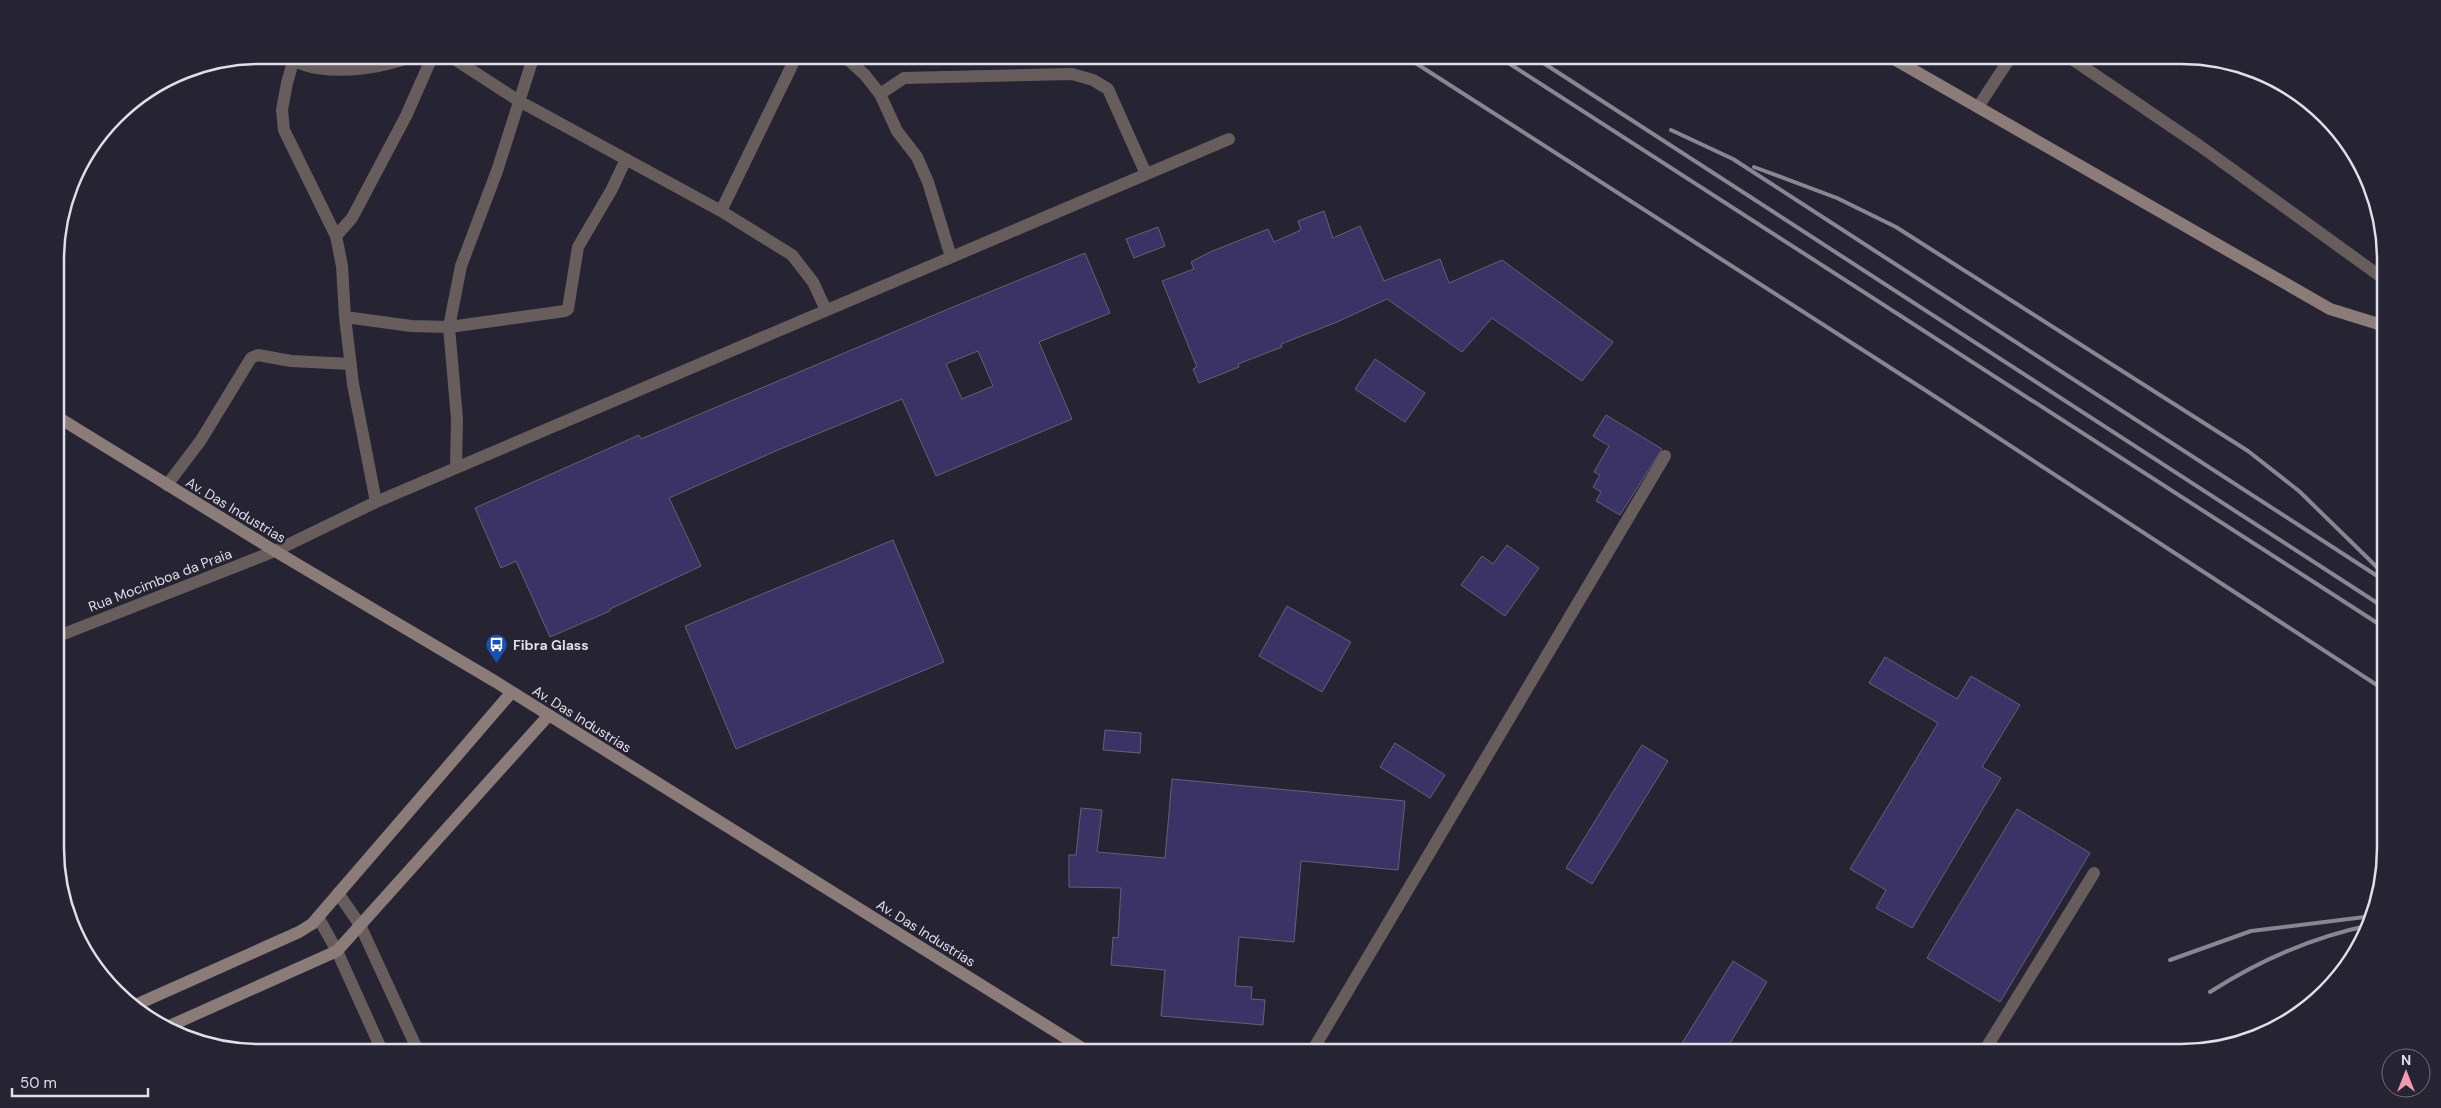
<svg xmlns="http://www.w3.org/2000/svg" width="2441" height="1108" font-family="'DM Sans',sans-serif">
  <style>
    .building { fill: #3b3266; stroke: #636274; fill-rule: evenodd }
    .lines { fill: none; stroke-linecap: round; stroke-linejoin: round }
    .street { stroke: #675d5c; stroke-width: 12 }
    .secondary { stroke: #8b7c7a; stroke-width: 12 }
    .rail { stroke: #888693; stroke-width: 4 }
    .labels { text-anchor: middle; stroke-width: 5; stroke-linejoin: round; paint-order: stroke }
    .street-label { font-size: 14px; fill: #dfdee9; stroke: #262433 }
    .poi-label { font-size: 14px; font-weight: bold; fill: #dfdee9; stroke: #262433; text-anchor: start }
    .rim { fill: none; stroke: #dfdee9; stroke-width: 2.5 }
  </style>
  <rect width="100%" height="100%" fill="#262433"/>
  <path class="building" d="M 1324,211 L 1333,238 L 1360,226 L 1384,281 L 1440,259 L 1449,283 L 1502,260 L 1613,342 L 1582,381 L 1492,318 L 1462,352 L 1387,299 L 1337,322 L 1281,344 L 1282,347 L 1238,364 L 1239,367 L 1199,383 L 1193,369 L 1197,367 L 1162,281 L 1194,269 L 1191,262 L 1210,252 L 1268,229 L 1274,242 L 1301,230 L 1298,221 Z
    M 1158,227 L 1165,246 L 1134,258 L 1126,239 Z
    M 1085,253 L 1110,313 L 1039,342 L 1072,419 L 936,476 L 902,399 L 778,450 L 669,498 L 701,566 L 610,609 L 610,611 L 550,637 L 516,561 L 501,568 L 475,508 L 639,435 L 641,439 L 953,307 ZM 978,351 L 993,386 L 962,399 L 946,364 Z
    M 1375,359 L 1425,393 L 1405,422 L 1355,389 Z
    M 1606,415 L 1662,449 L 1620,515 L 1596,501 L 1601,492 L 1593,487 L 1600,475 L 1594,472 L 1609,446 L 1593,436 Z
    M 893,540 L 944,662 L 736,749 L 685,626 Z
    M 1507,545 L 1539,568 L 1505,616 L 1461,585 L 1482,556 L 1493,564 Z
    M 1287,606 L 1351,642 L 1322,692 L 1259,656 Z
    M 1885,657 L 1957,699 L 1971,676 L 2020,705 L 1982,767 L 2001,778 L 1912,928 L 1876,908 L 1886,890 L 1850,869 L 1938,723 L 1869,683 Z
    M 1105,730 L 1141,733 L 1140,753 L 1103,750 Z
    M 1395,743 L 1445,775 L 1430,798 L 1380,767 Z
    M 1642,745 L 1668,761 L 1592,884 L 1566,868 Z
    M 1172,779 L 1405,801 L 1398,870 L 1301,861 L 1294,942 L 1239,937 L 1235,986 L 1252,987 L 1251,999 L 1265,1000 L 1263,1025 L 1161,1016 L 1165,970 L 1111,965 L 1113,937 L 1118,938 L 1121,888 L 1069,887 L 1069,855 L 1076,855 L 1081,808 L 1102,810 L 1097,852 L 1165,858 Z
    M 2017,809 L 2090,853 L 2000,1002 L 1927,958 Z
    M 1733,961 L 1767,982 L 1724,1053 L 1676,1053 Z"/>
  <g class="lines">
    <path class="street" d="M 280,55 C 292,60 305,67 317,68 C 351,73 385,67 417,55
      M 295,55 L 287,83 L 282,110 L 284,130 L 336,236 L 342,266 L 345,317 L 353,384 L 376,502
      M 448,55 L 519,101 L 721,211 L 792,255 L 813,282 L 826,310
      M 843,55 L 865,75 L 880,94 L 897,131 L 917,157 L 928,182 L 951,257
      M 2066,55 L 2200,146 L 2384,279
      M 880,94 L 904,78 L 1072,74 L 1093,80 L 1108,89 L 1146,174
      M 1978,107 L 2012,55
      M 721,211 L 797,55
      M 336,236 L 352,218 L 406,116 L 433,55
      M 345,317 L 411,326 L 449,327 L 565,311 L 568,309 L 578,247 L 612,189 L 626,159
      M 456,468 L 457,419 L 449,327 L 461,266 L 497,171 L 534,55
      M 167,485 L 201,440 L 251,358 L 258,355 L 291,361 L 351,364
      M 56,637 L 275,551 L 376,502 L 1229,139
      M 338,893 L 360,925 L 419,1053
      M 318,917 L 337,951 L 383,1053
      M 1311,1053 L 1665,456
      M 1983,1053 L 2094,873"/>
    <path class="secondary" d="M 1887,55 L 2330,309 L 2385,326
      M 56,416 L 275,551 L 496,682 L 1090,1053
      M 131,1007 L 299,932 L 312,924 L 511,693
      M 165,1028 L 337,951 L 548,716"/>
    <path class="rail" d="M 1403,55 L 1925,390 L 2386,691
      M 1496,55 L 2385,628
      M 1531,55 L 2385,608
      M 1671,130 L 1733,159 L 2385,581
      M 1754,167 L 1837,198 L 1896,227 L 2248,451 L 2299,491 L 2385,575
      M 2170,960 L 2251,931 L 2373,916
      M 2210,992 C 2260,960 2312,937 2371,925
      M 2286,1023 L 2294,1009 L 2342,975"/>
  </g>
  <defs>
    <symbol id="bus-pin" viewBox="-11 -11 22 30"><path d="M0 17L-7.5 6A9.5 9.5 0 1 1 7.5 6Z" fill="#1a4fb4" stroke="#262433"/><path d="M-5-6H5V4H4V6H2V4H-2V6H-4V4H-5ZM-3.5-4V0h7V-4ZM-3.5 1.2v1.5H-2V1.2ZM2 1.2v1.5H3.5V1.2Z" fill="#fff"/></symbol>
  </defs>
  <g fill-rule="evenodd">
    <use href="#bus-pin" x="484" y="632" width="25" height="34"/>
  </g>
  <g class="labels">
    <g class="street-label">
      <text transform="translate(236 510) rotate(31)" y="5">Av. Das Industrias</text>
      <text transform="translate(160 580) rotate(-21)" y="5">Rua Mocimboa da Praia</text>
      <text transform="translate(582 719) rotate(32)" y="5">Av. Das Industrias</text>
      <text transform="translate(926 933) rotate(32)" y="5">Av. Das Industrias</text>
    </g>
    <g class="poi-label">
      <text x="513" y="650">Fibra Glass</text>
    </g>
  </g>
  <path d="M0 0H2441V1108H0ZM260 64H2181A196 196 0 0 1 2377 260V848A196 196 0 0 1 2181 1044H260A196 196 0 0 1 64 848V260A196 196 0 0 1 260 64Z" fill="#262433" fill-rule="evenodd"/>
  <path class="rim" d="M260 64H2181A196 196 0 0 1 2377 260V848A196 196 0 0 1 2181 1044H260A196 196 0 0 1 64 848V260A196 196 0 0 1 260 64Z"/>
  <g transform="translate(2406 1073)"><circle r="24" fill="#262433" stroke="#706e7c"/>
  <path d="M0-4L9 19L0 12L-9 19Z" fill="#f09ab4"/>
  <text y="-8" font-size="14" font-weight="bold" text-anchor="middle" fill="#dfdee9">N</text>
  </g>
  <path d="M12 1088v8h136v-8" fill="none" stroke="#dfdee9" stroke-width="2.5"/>
  <text x="20" y="1088" font-size="15" fill="#dfdee9" stroke="#262433" stroke-width="4" paint-order="stroke">50 m</text>
</svg>
